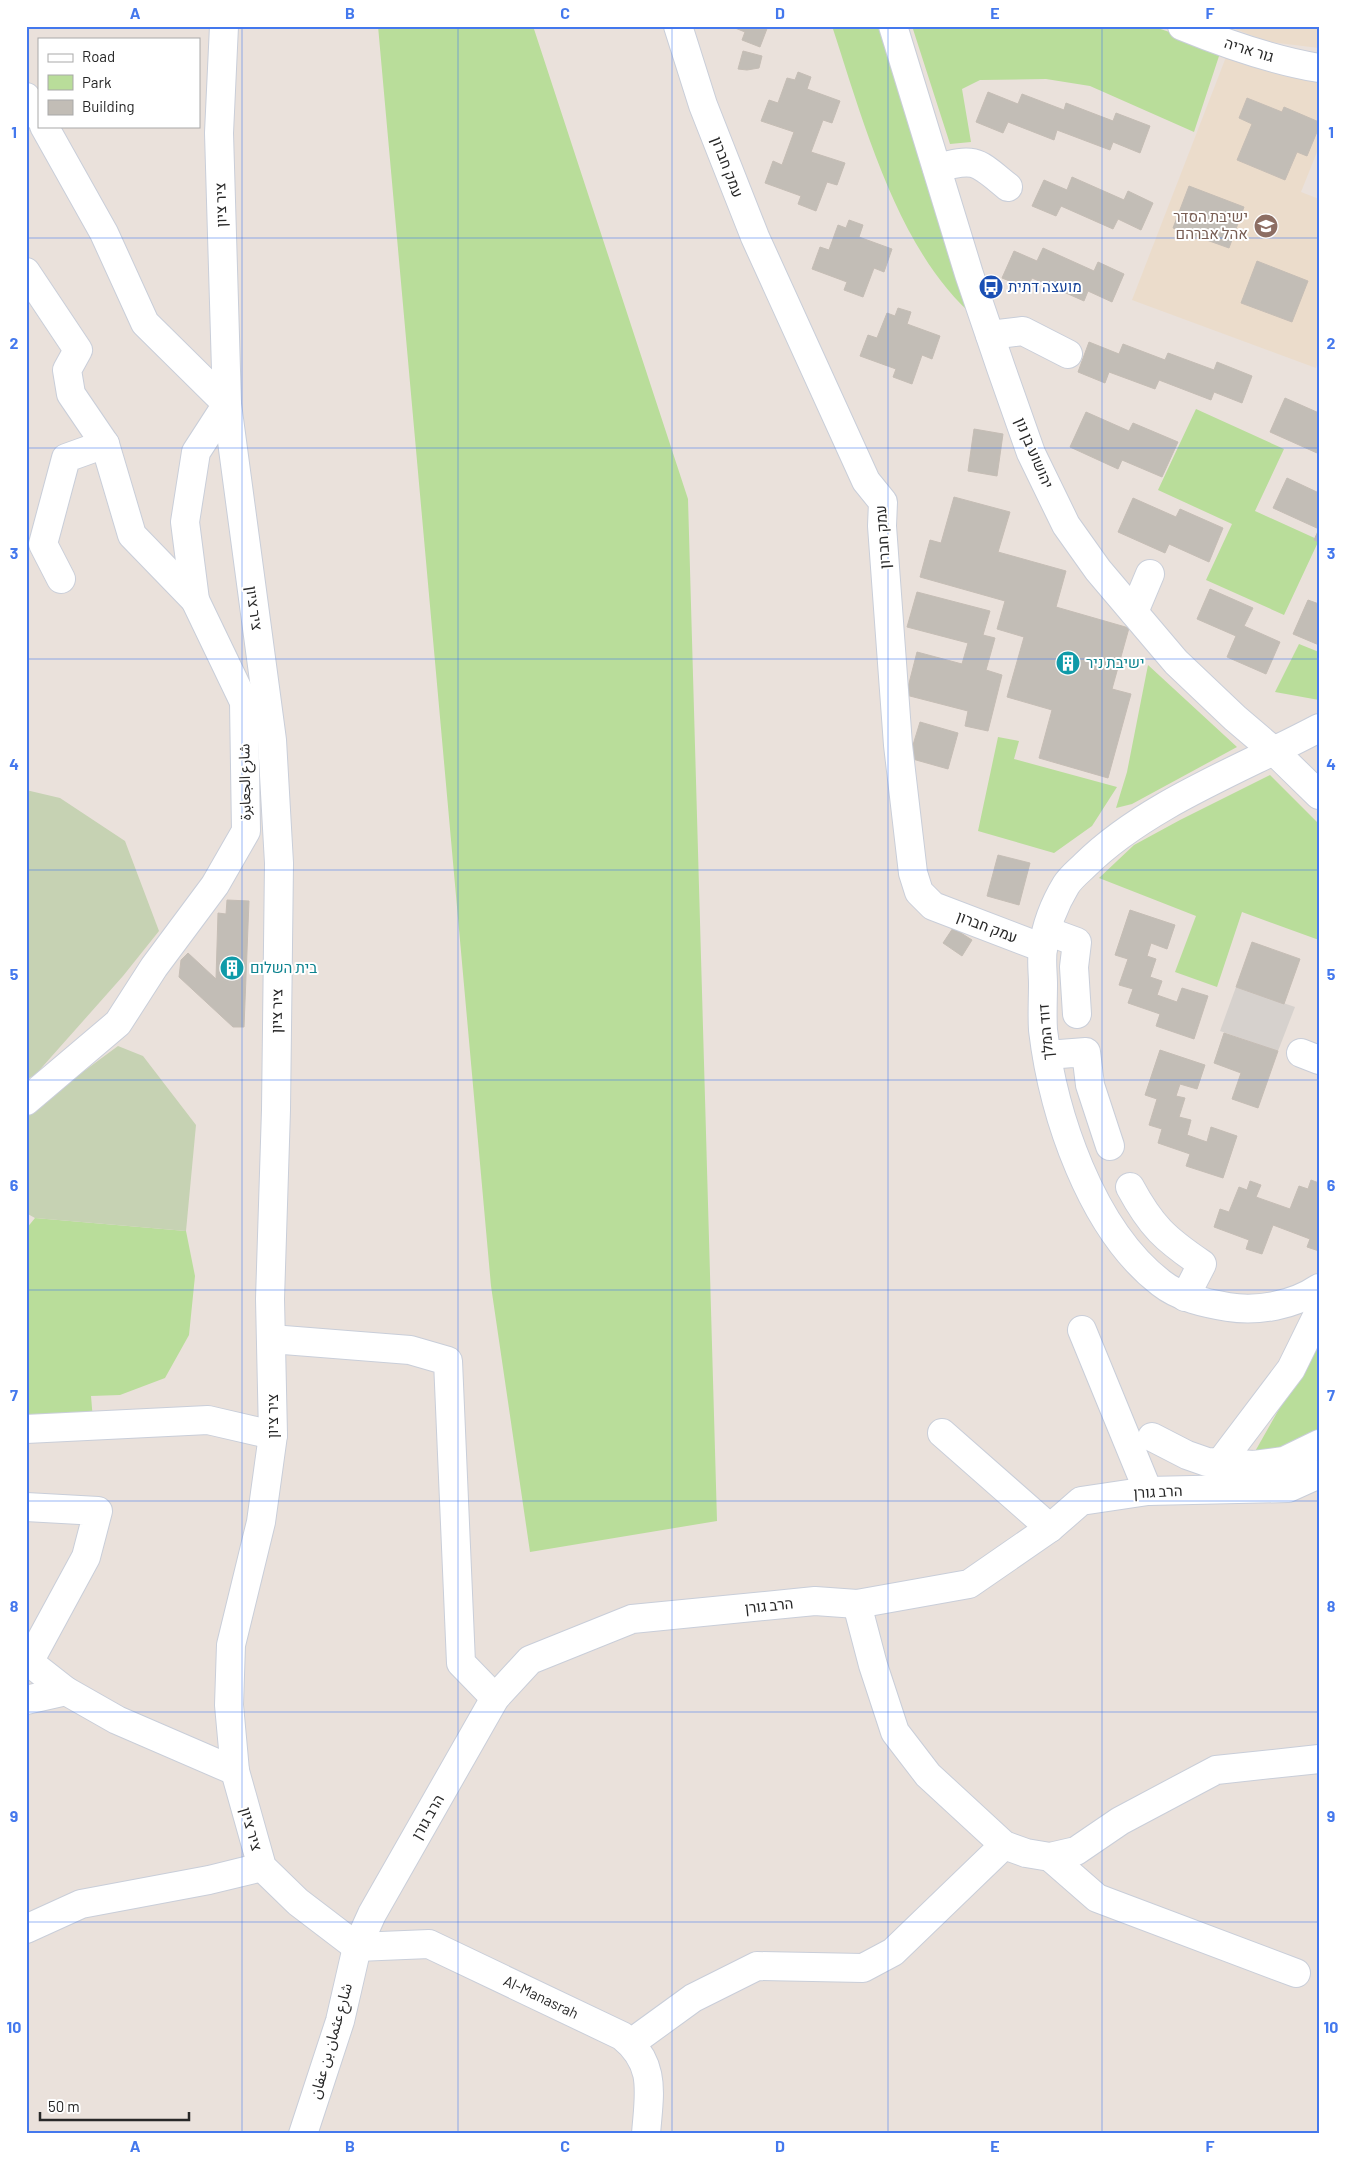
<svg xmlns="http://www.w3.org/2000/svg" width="1345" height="2160" font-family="Barlow,'Noto Sans Arabic',Heebo,sans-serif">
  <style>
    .education { fill: #ebdccb }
    .green { fill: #b9dd9a }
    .cemetery { fill: #c6d2b3 }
    .plaza { fill: #d6d1cd }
    .building { fill: #c2bdb6; stroke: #c5bdb5 }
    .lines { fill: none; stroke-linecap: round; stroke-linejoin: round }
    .minor-casing { stroke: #c9ced9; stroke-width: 30 }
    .minor { stroke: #fff; stroke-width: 28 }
    .grid { fill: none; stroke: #4478ed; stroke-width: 1; stroke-opacity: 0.55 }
    .labels { text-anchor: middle; stroke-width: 4; stroke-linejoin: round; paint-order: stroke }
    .street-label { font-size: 15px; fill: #282828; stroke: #fff }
    .education-label { font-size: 15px; fill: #785e54; stroke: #fff; text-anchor: end }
    .transit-label { font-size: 15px; fill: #164399; stroke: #fff; text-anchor: start }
    .culture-label { font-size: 15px; fill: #0d838f; stroke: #fff; text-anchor: start }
    .neatline { fill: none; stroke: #4478ed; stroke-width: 2 }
    .grid-label { font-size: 16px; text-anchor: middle; font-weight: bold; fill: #4478ed }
  </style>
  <rect width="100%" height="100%" fill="#eae1db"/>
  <path class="education" d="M 1227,26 L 1319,26 L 1319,48 L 1269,42 Z
    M 1228,52 L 1319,82 L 1319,147 L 1301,192 L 1319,199 L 1319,359 L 1316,368 L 1132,300 Z"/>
  <path class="green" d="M 378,26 L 533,26 L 688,499 L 717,1521 L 530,1552 L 491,1286 Z
    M 832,26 L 880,26 L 976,318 C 898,253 863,120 832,26 Z
    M 912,26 L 1152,26 L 1221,50 L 1194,132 L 1090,86 L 1046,79 L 980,80 L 962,89 L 971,142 L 950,144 Z
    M 1196,409 L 1284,449 L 1255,511 L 1319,540 L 1284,615 L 1206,580 L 1232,524 L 1158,490 Z
    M 1299,644 L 1319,652 L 1319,700 L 1275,692 Z
    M 1148,665 L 1237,747 L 1132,804 L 1116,808 L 1127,772 Z
    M 998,737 L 1019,741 L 1014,759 L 1117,787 L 1092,826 L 1054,853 L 978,831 Z
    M 1270,775 L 1319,824 L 1319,940 L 1242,912 L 1217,987 L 1175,972 L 1196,916 L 1099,878 L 1134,845 L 1180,820 Z
    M 35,1218 L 186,1231 L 195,1276 L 189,1335 L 165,1378 L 120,1395 L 91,1396 L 93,1420 L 26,1421 L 26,1229 Z
    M 1319,1339 L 1319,1430 L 1280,1451 L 1253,1455 Z"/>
  <path class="cemetery" d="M 26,790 L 60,798 L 125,841 L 159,931 L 123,976 L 36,1074 L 26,1080 Z
    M 118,1046 L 143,1056 L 196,1125 L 186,1231 L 35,1218 L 26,1213 L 26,1114 Z"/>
  <path class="plaza" d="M 1236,987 L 1295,1007 L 1278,1051 L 1220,1031 Z"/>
  <path class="building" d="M 730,26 L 768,26 L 760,47 L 742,40 L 745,32 Z
    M 743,51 L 762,56 L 759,68 L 747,70 L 738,69 Z
    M 798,72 L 811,77 L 807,89 L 840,101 L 832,123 L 823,120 L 811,152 L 845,163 L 837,185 L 827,182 L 816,211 L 798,204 L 801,196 L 765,183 L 773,161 L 782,165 L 794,132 L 761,121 L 769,100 L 778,103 L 787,78 L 795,80 Z
    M 988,92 L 1018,104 L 1022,94 L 1064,110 L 1066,103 L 1113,121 L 1116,113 L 1150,126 L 1140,153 L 1113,142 L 1110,150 L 1057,130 L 1054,140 L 1008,122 L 1003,133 L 976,122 Z
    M 1247,98 L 1282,112 L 1284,107 L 1319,122 L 1319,127 L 1307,156 L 1297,152 L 1285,180 L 1237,160 L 1252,124 L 1239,118 Z
    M 1072,177 L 1124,200 L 1128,191 L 1153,203 L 1141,230 L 1118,219 L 1113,229 L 1061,206 L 1056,216 L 1032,206 L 1044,180 L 1067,190 Z
    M 1189,186 L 1244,207 L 1229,248 L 1173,228 Z
    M 849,220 L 863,225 L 859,237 L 892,249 L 884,272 L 874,268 L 863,297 L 844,290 L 847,282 L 812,269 L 820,247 L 829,250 L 838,225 L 846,228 Z
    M 1043,248 L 1094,271 L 1098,262 L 1124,274 L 1112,302 L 1088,291 L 1084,301 L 1032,278 L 1027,288 L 1002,278 L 1014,251 L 1037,261 Z
    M 1257,261 L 1308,281 L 1292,322 L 1241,303 Z
    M 898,308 L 911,312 L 907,324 L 940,336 L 932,359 L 922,355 L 912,384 L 893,377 L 896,369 L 860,356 L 868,335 L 877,338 L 887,313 L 895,316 Z
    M 1089,342 L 1119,354 L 1123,344 L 1165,360 L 1168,353 L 1214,370 L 1217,362 L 1252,376 L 1242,403 L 1214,392 L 1211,400 L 1159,380 L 1155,389 L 1109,372 L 1105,383 L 1078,372 Z
    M 1285,398 L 1319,413 L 1317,453 L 1270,432 Z
    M 1086,412 L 1129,431 L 1133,423 L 1178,442 L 1162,477 L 1122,460 L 1118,469 L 1070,447 Z
    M 974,429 L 1003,434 L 997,476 L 968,471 Z
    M 1287,478 L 1319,493 L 1319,529 L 1273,508 Z
    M 954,497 L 1010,512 L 998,552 L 1066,571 L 1056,607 L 1129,628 L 1112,689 L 1131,694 L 1108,778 L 1039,758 L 1052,710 L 1007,697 L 1024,637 L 997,629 L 1005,601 L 920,577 L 930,540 L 941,543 Z
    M 1133,498 L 1176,517 L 1180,509 L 1223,528 L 1209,562 L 1169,544 L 1165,553 L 1118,532 Z
    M 1319,529 L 1319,542 L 1314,540 Z
    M 1210,589 L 1253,608 L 1244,626 L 1280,642 L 1266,674 L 1227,657 L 1236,636 L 1197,619 Z
    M 917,592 L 990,611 L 983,635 L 995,638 L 986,670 L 1002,675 L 988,731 L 965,726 L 968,711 L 906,695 L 917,652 L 962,664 L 968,643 L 907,627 Z
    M 1308,600 L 1319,604 L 1319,645 L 1293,634 Z
    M 920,722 L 958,733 L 948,769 L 909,758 Z
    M 998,855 L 1030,863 L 1019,905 L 987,896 Z
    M 227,900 L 249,901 L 244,1027 L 233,1027 L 179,977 L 181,960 L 188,953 L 216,979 L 218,913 L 226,914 Z
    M 1130,910 L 1175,925 L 1167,949 L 1151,943 L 1147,956 L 1156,959 L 1150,977 L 1162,981 L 1157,995 L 1177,1002 L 1182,988 L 1208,996 L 1194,1039 L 1156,1026 L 1160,1014 L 1128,1003 L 1133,989 L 1119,985 L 1128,959 L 1115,955 Z
    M 953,928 L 972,940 L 962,956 L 943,943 Z
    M 1252,942 L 1300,959 L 1284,1004 L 1236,987 Z
    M 1224,1033 L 1278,1051 L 1258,1108 L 1232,1099 L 1241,1073 L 1214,1063 Z
    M 1160,1050 L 1205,1065 L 1197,1089 L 1180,1084 L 1176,1096 L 1185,1098 L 1179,1117 L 1191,1120 L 1187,1135 L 1207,1142 L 1211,1127 L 1237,1136 L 1223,1178 L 1186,1166 L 1190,1154 L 1158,1143 L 1162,1129 L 1149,1125 L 1157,1099 L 1145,1095 Z
    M 1311,1180 L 1319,1183 L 1317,1196 L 1319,1197 L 1319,1251 L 1307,1247 L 1310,1239 L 1273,1225 L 1262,1254 L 1246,1249 L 1249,1240 L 1214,1227 L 1220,1209 L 1229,1212 L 1239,1187 L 1247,1190 L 1250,1181 L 1261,1185 L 1256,1197 L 1290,1209 L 1299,1186 L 1308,1189 Z"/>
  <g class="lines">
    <defs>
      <g id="minor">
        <path d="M 224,26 L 219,133 L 227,404 L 272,740 L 279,863 L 276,1110 L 270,1299 L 273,1435 L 261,1522 L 231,1645 L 229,1705 L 235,1771 L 262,1867 L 298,1902 L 357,1947"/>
        <path d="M 678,26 L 703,105 L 755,237 L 866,481 L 883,502 L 882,526 L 898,745 L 913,873 L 919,892 L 933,906 L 1043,948"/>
        <path d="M 893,26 L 969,274 L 1001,368 L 1031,453 L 1066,525 L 1098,570 L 1176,662 L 1235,718 L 1275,752 L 1319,795"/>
        <path d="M 1182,26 C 1226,44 1271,60 1319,68"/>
        <path d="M 26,97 L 39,117"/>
        <path d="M 937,168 C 977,157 977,162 1008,187"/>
        <path d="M 26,272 L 78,350 L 67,370 L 71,394 L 105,444 L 132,535 L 195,600"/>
        <path d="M 990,335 L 1023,331 L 1068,354"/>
        <path d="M 61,579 L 43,544 L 66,458 L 105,444"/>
        <path d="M 1134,612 L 1150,574"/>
        <path d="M 1319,728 C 1242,769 1147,804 1085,865 C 1079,871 1071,877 1066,885 C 1055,903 1046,926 1043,948 C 1041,960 1043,973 1043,984 C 1043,999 1042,1015 1043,1030 C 1053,1114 1091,1229 1161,1283 C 1180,1298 1205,1303 1228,1307 C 1258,1312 1294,1305 1319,1288"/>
        <path d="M 1047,931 L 1077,942 L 1074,967 L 1077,1014"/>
        <path d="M 1301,1053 L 1319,1060"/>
        <path d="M 1047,1055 L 1086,1052 L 1090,1085 L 1110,1146"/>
        <path d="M 26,1101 L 118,1023 L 154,967 L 215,885 L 246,831 L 244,702 L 195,600 L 185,522 L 196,452 L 227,404 L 145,323 L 104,233 L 44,126"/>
        <path d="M 1130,1187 C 1151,1226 1165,1239 1202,1264 L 1185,1297"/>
        <path d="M 1082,1330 L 1148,1491"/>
        <path d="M 271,1339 L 410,1350 L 448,1361 L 461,1663 L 495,1698"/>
        <path d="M 26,1429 L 208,1420 L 273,1435"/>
        <path d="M 942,1433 L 1050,1528"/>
        <path d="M 1152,1437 L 1187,1455 L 1207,1462 L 1254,1465 L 1284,1461 L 1319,1444"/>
        <path d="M 1220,1463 L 1291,1369 L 1319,1312"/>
        <path d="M 26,1507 L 98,1511 L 86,1557 L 29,1662 L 66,1691 L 117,1720 L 235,1771"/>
        <path d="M 857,1604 L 873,1665 L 895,1732 L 928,1775 L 1004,1845 L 1026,1853 L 1050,1857 L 1076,1851 L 1120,1821 L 1216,1770 L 1319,1759"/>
        <path d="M 26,1700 L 66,1691"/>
        <path d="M 1050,1857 L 1097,1898 L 1296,1973"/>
        <path d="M 26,1929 L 81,1904 L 209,1880 L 262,1867"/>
        <path id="s1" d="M 357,1947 L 429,1944 L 622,2036 C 657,2064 649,2094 646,2134"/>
        <path d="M 631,2043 L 693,1998 L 757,1966 L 863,1968 L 893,1952 L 1004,1845"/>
        <path d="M 303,2134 L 340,2021 L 357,1947 L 372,1914 L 495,1698 L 530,1660 L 632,1619 L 815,1601 L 857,1604 L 969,1584 L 1050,1528 L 1081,1501 L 1148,1491 L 1288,1488 L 1319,1474"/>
      </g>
    </defs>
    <use href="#minor" class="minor-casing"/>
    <use href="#minor" class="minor"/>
  </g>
  <path class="grid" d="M 242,26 L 242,2134M 458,26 L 458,2134M 672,26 L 672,2134M 888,26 L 888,2134M 1102,26 L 1102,2134M 26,238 L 1319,238M 26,448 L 1319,448M 26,659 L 1319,659M 26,870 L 1319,870M 26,1080 L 1319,1080M 26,1290 L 1319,1290M 26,1501 L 1319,1501M 26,1712 L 1319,1712M 26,1922 L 1319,1922"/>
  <defs>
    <symbol id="school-disc" viewBox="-11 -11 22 22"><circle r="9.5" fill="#8d6e63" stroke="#fff"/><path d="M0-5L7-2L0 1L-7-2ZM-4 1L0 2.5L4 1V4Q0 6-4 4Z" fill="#fff"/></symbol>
    <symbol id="bus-disc" viewBox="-11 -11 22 22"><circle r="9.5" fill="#1a4fb4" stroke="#fff"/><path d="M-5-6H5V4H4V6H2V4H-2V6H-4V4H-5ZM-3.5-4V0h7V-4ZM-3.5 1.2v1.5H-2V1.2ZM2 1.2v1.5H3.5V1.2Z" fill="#fff"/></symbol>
    <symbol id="building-disc" viewBox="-11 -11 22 22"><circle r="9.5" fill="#0f9aa8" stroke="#fff"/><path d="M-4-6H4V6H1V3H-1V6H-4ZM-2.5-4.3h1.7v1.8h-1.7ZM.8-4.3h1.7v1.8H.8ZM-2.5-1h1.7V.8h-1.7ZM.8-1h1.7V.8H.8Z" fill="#fff"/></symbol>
  </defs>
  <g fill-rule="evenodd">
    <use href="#school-disc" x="1252" y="212" width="28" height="28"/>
    <use href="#bus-disc" x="977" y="273" width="28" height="28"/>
    <use href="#building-disc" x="1054" y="649" width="28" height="28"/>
    <use href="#building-disc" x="218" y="954" width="28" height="28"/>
  </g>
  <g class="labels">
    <g class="street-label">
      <text transform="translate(1249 50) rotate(17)" y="5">גור אריה</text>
      <text transform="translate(727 167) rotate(69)" y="5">עמק חברון</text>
      <text transform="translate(221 205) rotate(-92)" y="5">ציר ציון</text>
      <text transform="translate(1034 453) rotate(67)" y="5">יהושוע בן נון</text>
      <text transform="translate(883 537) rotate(-94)" y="5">עמק חברון</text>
      <text transform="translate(254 608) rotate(82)" y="5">ציר ציון</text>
      <text transform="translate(245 782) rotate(-91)" y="5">شارع الجعابرة</text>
      <text transform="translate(987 927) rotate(21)" y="5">עמק חברון</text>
      <text transform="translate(277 1011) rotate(-89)" y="5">ציר ציון</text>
      <text transform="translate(1046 1032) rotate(-95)" y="5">דוד המלך</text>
      <text transform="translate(273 1416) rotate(-90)" y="5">ציר ציון</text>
      <text transform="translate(1158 1492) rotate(-3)" y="5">הרב גורן</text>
      <text transform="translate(769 1606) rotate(-6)" y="5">הרב גורן</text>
      <text transform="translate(428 1817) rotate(-60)" y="5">הרב גורן</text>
      <text transform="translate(251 1829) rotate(74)" y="5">ציר ציון</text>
      <text dy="5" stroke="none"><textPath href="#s1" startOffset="196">Al-Manasrah</textPath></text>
      <text transform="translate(331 2041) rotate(-74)" y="5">شارع عثمان بن عفان</text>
    </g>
    <g class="education-label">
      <text x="1248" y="222">ישיבת הסדר<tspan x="1248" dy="17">אהל אברהם</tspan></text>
    </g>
    <g class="transit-label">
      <text x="1008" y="292">מועצה דתית</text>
    </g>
    <g class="culture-label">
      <text x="1086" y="668">ישיבת ניר</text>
      <text x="250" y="973">בית השלום</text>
    </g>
  </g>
  <rect width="1345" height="2160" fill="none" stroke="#ffffff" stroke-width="55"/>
  <rect x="38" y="38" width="162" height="90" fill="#ffffff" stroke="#a9a9a9"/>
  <rect x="48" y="54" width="25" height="8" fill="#ffffff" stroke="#a9a9a9"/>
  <text x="82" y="62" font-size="15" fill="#282828">Road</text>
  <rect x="48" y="75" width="25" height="15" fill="#b9dd9a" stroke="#a9a9a9"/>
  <text x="82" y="88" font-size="15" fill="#282828">Park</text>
  <rect x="48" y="100" width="25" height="15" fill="#c2bdb6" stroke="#a9a9a9"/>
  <text x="82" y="112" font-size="15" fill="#282828">Building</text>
  <path d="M40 2112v8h149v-8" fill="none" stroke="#282828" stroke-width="2.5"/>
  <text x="48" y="2112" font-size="15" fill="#282828" stroke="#ffffff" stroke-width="4" paint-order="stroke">50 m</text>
  <rect x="28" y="28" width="1290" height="2104" class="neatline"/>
  <g class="grid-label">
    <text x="135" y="19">A</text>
    <text x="350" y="19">B</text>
    <text x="565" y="19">C</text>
    <text x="780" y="19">D</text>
    <text x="995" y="19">E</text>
    <text x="1210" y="19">F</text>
    <text x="14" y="138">1</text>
    <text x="1331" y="138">1</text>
    <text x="14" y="349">2</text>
    <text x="1331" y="349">2</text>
    <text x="14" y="559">3</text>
    <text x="1331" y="559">3</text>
    <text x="14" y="770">4</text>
    <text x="1331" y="770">4</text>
    <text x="14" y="980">5</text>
    <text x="1331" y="980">5</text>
    <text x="14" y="1191">6</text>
    <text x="1331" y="1191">6</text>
    <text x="14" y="1401">7</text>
    <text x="1331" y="1401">7</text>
    <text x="14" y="1612">8</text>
    <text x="1331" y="1612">8</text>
    <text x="14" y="1822">9</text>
    <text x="1331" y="1822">9</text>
    <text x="14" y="2033">10</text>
    <text x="1331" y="2033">10</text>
    <text x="135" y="2152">A</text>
    <text x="350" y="2152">B</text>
    <text x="565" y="2152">C</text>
    <text x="780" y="2152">D</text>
    <text x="995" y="2152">E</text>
    <text x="1210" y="2152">F</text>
  </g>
</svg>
